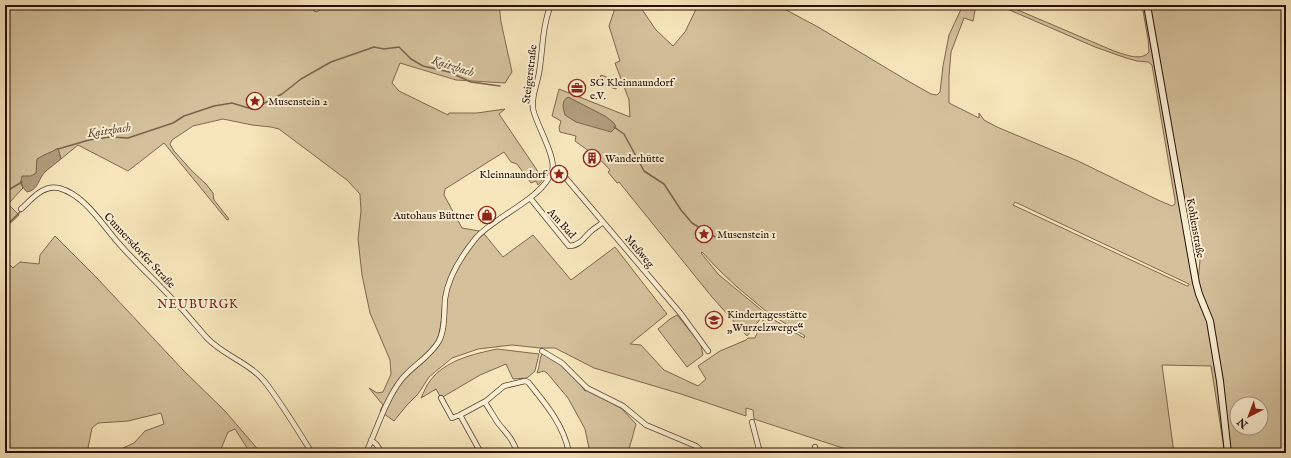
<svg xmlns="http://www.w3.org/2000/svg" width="1291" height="458" font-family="'IM FELL English',serif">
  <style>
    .green { fill: #d4c19c; stroke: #7e6750; fill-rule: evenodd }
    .water { fill: #b19c7d; stroke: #7a634d }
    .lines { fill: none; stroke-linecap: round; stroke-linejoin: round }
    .stream { stroke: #7a634d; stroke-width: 1.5 }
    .street-casing { stroke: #5c4332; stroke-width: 6 }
    .secondary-casing { stroke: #280d05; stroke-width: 8 }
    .street { stroke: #faefd3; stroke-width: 4.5 }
    .secondary { stroke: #faefd3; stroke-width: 6 }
    .labels { text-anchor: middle; stroke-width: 4; stroke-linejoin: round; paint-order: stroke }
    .street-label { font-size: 11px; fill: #280d05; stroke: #faefd3 }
    .poi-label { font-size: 11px; fill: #280d05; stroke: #faefd3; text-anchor: start }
    .water-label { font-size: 12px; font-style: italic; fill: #664d3b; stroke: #faefd3 }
    .neighbourhood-label { font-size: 12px; letter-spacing: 1px; fill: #7a1f14; stroke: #faefd3 }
  </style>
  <rect width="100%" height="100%" fill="#f7e6bb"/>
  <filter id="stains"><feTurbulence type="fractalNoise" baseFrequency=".005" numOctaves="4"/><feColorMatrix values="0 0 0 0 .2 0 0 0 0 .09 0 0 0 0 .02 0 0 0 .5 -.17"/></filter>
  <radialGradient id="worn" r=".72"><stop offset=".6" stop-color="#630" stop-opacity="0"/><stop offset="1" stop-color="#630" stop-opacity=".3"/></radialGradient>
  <path class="green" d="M 5,5 L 314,5 L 314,11 L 317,12 L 327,5 L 463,5 L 465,7 L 466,5 L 499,5 L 501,22 L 512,72 L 505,83 L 456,80 L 400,63 L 392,83 L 399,91 L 448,115 L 449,113 L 477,113 L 505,109 L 499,114 L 543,179 L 538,185 L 536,181 L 531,183 L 517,164 L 511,162 L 504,152 L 445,189 L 444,195 L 462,228 L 479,231 L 485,235 L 503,257 L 533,235 L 571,280 L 615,247 L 667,314 L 630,344 L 641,345 L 664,370 L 698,386 L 706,379 L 698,366 L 720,351 L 746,340 L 748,338 L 755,338 L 764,318 L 771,318 L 804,338 L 805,336 L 767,312 L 737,287 L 717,268 L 702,252 L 701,253 L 719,275 L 765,313 L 747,336 L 712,297 L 619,182 L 617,183 L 608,172 L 610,170 C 600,158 587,150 575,141 L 576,136 L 560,132 L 559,128 L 561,121 L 552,116 L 559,89 L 630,117 L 629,100 L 615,63 L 620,61 L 609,26 L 616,5 L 639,5 L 656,30 L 673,46 L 685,32 L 698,5 L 777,5 L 818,27 L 908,81 L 931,94 L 937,95 L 940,92 L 943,66 L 949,35 L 963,5 L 976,5 L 973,21 L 964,18 L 951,52 L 949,76 L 949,103 L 979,118 L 979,113 L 984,120 L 997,127 L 1078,161 L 1158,200 L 1172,206 L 1175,204 L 1175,200 L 1152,65 L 1148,62 L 1137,61 L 1126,58 L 1095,47 L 998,5 L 1006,5 L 1114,51 C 1124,54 1141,62 1149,52 L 1148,39 L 1142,5 L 1286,5 L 1286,453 L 1224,453 L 1224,448 L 1211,366 L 1162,365 L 1174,453 L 1052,453 L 1050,451 L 1046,453 L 858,453 L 754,419 L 753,410 L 746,408 L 746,416 L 681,394 L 594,368 L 555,348 L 540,348 L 512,345 L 478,349 L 452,358 L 429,377 L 418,394 L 407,405 L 394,421 L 380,411 L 383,405 L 369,388 L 377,393 L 383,392 L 391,374 L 390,360 L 370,313 L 362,275 L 358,239 L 361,211 L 360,194 L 347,180 L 279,129 L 271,127 L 252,125 L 223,119 L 193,126 L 172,140 L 170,144 L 174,151 L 192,171 L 206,184 L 213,193 L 214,200 L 229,219 L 227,220 L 164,143 L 128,171 L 78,145 L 61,159 L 58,149 C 51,153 44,154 37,160 L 37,173 L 20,182 L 23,188 L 8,204 L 19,215 L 5,228 ZM 1015,202 L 1189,284 L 1189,285 L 1187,286 L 1013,205 ZM 1192,245 L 1200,260 L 1198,282 ZM 1237,404 L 1261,404 L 1261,428 L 1237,428 Z
    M 601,75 L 619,82 L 616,89 L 598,83 Z
    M 55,236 L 96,277 L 183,370 L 225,411 L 261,453 L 249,453 L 249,451 L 235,429 L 228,432 L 221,449 L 217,453 L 118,453 L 123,448 L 134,443 L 145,431 L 164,424 L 161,413 L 128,421 L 98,423 L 92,428 L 87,453 L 5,453 L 5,260 L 13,268 L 20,262 L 39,264 L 40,255 Z
    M 677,315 L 699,342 L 700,341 L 703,355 L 687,367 L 658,329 L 670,319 Z
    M 497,349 L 539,354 L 535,371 L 527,378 L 513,379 L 506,364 L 480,375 L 441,398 L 436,389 L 421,398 C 424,392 426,386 430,381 C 445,360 474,354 497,349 Z
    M 542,353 L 559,363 L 577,380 L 585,391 L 587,390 L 621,408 L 636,424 L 628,453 L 590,453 L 585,429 L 568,398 L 547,373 L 544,371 L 537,373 C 540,367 539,360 542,353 Z"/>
  <path class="water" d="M 568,97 L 605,116 L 614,123 L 616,127 L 611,132 L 576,122 L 565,115 C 563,108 561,101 568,97 Z
    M 58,148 L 61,159 C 56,163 51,167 46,171 C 38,178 39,190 27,192 C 22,187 20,183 22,176 L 31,176 L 36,173 L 37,159 C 44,154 51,153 58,148 Z"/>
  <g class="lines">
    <path class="stream" d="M 255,108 L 282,94 L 301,79 L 331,62 L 374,47 L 384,49 L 399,47 L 411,59 L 423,66 L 449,72 L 471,82 L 500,86
      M 614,127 L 624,134 L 644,171 L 664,184 L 681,210 L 692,223 L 715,237 L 717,237
      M 58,149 L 89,140 L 110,137 L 128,138 L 173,123 L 184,116 L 214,106 L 232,103 L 252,109
      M 5,192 L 22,182
      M 5,227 L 22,210"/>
    <defs>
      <path id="street" d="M 553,167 L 559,170 L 681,314 L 708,351
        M 530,198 L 569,246 C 579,246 584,238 590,232 C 594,228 599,226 603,222
        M 21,209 C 31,200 43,184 59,188 C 87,196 103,227 122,247 C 140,267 159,284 177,304 C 188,315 197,327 207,338 C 224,356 250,363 265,382 C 282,404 297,429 312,453
        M 542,351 L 562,363 L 587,388 L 623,406 L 646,425 L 696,446 L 704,453
        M 441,398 L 452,418 L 460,415 L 481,453
        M 486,401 L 486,404 C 490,410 494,417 498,423 C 506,433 514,440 517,453
        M 460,415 L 486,401 L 504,386 L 525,381 L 528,382 C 545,403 564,425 569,453
        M 752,422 L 760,453
        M 371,440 L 376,444 L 382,453
        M 815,447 L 815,453
        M 366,453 C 377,429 385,401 401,380 C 412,366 430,357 439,341 C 445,329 444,313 445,299 C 448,277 462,255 476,238 C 495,216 543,199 552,171 C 557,158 536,124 533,109 C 531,97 537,85 539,73 C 543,50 542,26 551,5"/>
      <path id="secondary" d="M 1147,5 L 1196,283 L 1199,294 L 1210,321 L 1220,381 L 1228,453"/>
    </defs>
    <use href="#street" class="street-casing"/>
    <use href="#secondary" class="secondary-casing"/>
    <use href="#street" class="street"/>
    <use href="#secondary" class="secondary"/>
  </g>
  <defs>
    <symbol id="office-ring" viewBox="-11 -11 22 22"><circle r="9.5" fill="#faefd3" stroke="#8f2418" stroke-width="1.5"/><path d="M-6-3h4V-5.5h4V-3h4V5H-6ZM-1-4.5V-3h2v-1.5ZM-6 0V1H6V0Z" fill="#8f2418"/></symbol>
    <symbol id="sight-ring" viewBox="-11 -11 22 22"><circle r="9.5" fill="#faefd3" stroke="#8f2418" stroke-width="1.5"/><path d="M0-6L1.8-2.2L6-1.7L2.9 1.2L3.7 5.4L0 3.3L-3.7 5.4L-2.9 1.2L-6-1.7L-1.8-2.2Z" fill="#8f2418"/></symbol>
    <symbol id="building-ring" viewBox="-11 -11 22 22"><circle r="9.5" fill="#faefd3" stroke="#8f2418" stroke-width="1.5"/><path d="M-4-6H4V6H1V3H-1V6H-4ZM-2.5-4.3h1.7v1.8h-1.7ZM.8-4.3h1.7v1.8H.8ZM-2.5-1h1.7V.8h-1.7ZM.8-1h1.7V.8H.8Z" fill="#8f2418"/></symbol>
    <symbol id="shop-ring" viewBox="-11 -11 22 22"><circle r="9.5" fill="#faefd3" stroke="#8f2418" stroke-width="1.5"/><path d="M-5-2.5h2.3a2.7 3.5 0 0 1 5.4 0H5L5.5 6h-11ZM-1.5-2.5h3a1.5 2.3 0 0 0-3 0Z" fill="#8f2418"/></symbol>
    <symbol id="school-ring" viewBox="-11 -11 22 22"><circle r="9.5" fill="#faefd3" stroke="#8f2418" stroke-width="1.5"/><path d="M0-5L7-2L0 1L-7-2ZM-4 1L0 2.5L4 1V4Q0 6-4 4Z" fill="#8f2418"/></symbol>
  </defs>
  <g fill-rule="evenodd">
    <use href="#office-ring" x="567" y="78" width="20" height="20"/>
    <use href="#sight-ring" x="245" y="91" width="20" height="20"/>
    <use href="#building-ring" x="582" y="148" width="20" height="20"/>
    <use href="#sight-ring" x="549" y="164" width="20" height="20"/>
    <use href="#shop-ring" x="477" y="205" width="20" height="20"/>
    <use href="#sight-ring" x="694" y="224" width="20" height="20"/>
    <use href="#school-ring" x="704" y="310" width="20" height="20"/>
  </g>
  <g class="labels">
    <g class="street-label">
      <text transform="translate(529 74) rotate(-83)" y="4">Steigerstraße</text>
      <text transform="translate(562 223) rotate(48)" y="4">Am Bad</text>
      <text transform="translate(1196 228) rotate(80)" y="4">Kohlenstraße</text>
      <text transform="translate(140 250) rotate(47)" y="4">Cunnersdorfer Straße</text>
      <text transform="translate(640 251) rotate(50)" y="4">Meßweg</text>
    </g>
    <g class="poi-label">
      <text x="590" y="86">SG Kleinnaundorf<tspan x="590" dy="13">e.V.</tspan></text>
      <text x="268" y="105">Musenstein 2</text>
      <text x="605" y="162">Wanderhütte</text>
      <text x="546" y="178" text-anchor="end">Kleinnaundorf</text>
      <text x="474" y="219" text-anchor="end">Autohaus Büttner</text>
      <text x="717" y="238">Musenstein 1</text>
      <text x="727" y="318">Kindertagesstätte<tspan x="727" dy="13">„Wurzelzwerge“</tspan></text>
    </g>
    <g class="water-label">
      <text transform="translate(453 66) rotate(18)" y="4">Kaitzbach</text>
      <text transform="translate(109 130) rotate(-8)" y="4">Kaitzbach</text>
    </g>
    <g class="neighbourhood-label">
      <text x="198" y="308">NEUBURGK</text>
    </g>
  </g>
  <rect width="1291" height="458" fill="none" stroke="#f7e6bb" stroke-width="20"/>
  <rect x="6" y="6" width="1279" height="446" fill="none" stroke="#280d05" stroke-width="2"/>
  <rect x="10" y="10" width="1271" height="438" fill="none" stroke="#280d05"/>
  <g transform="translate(1249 416) rotate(222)"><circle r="19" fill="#faefd3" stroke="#a69581"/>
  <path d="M0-3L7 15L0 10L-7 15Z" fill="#8f2418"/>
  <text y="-6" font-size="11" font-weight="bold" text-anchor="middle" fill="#280d05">N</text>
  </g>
  <rect width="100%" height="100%" filter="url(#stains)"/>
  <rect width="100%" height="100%" fill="url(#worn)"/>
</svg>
